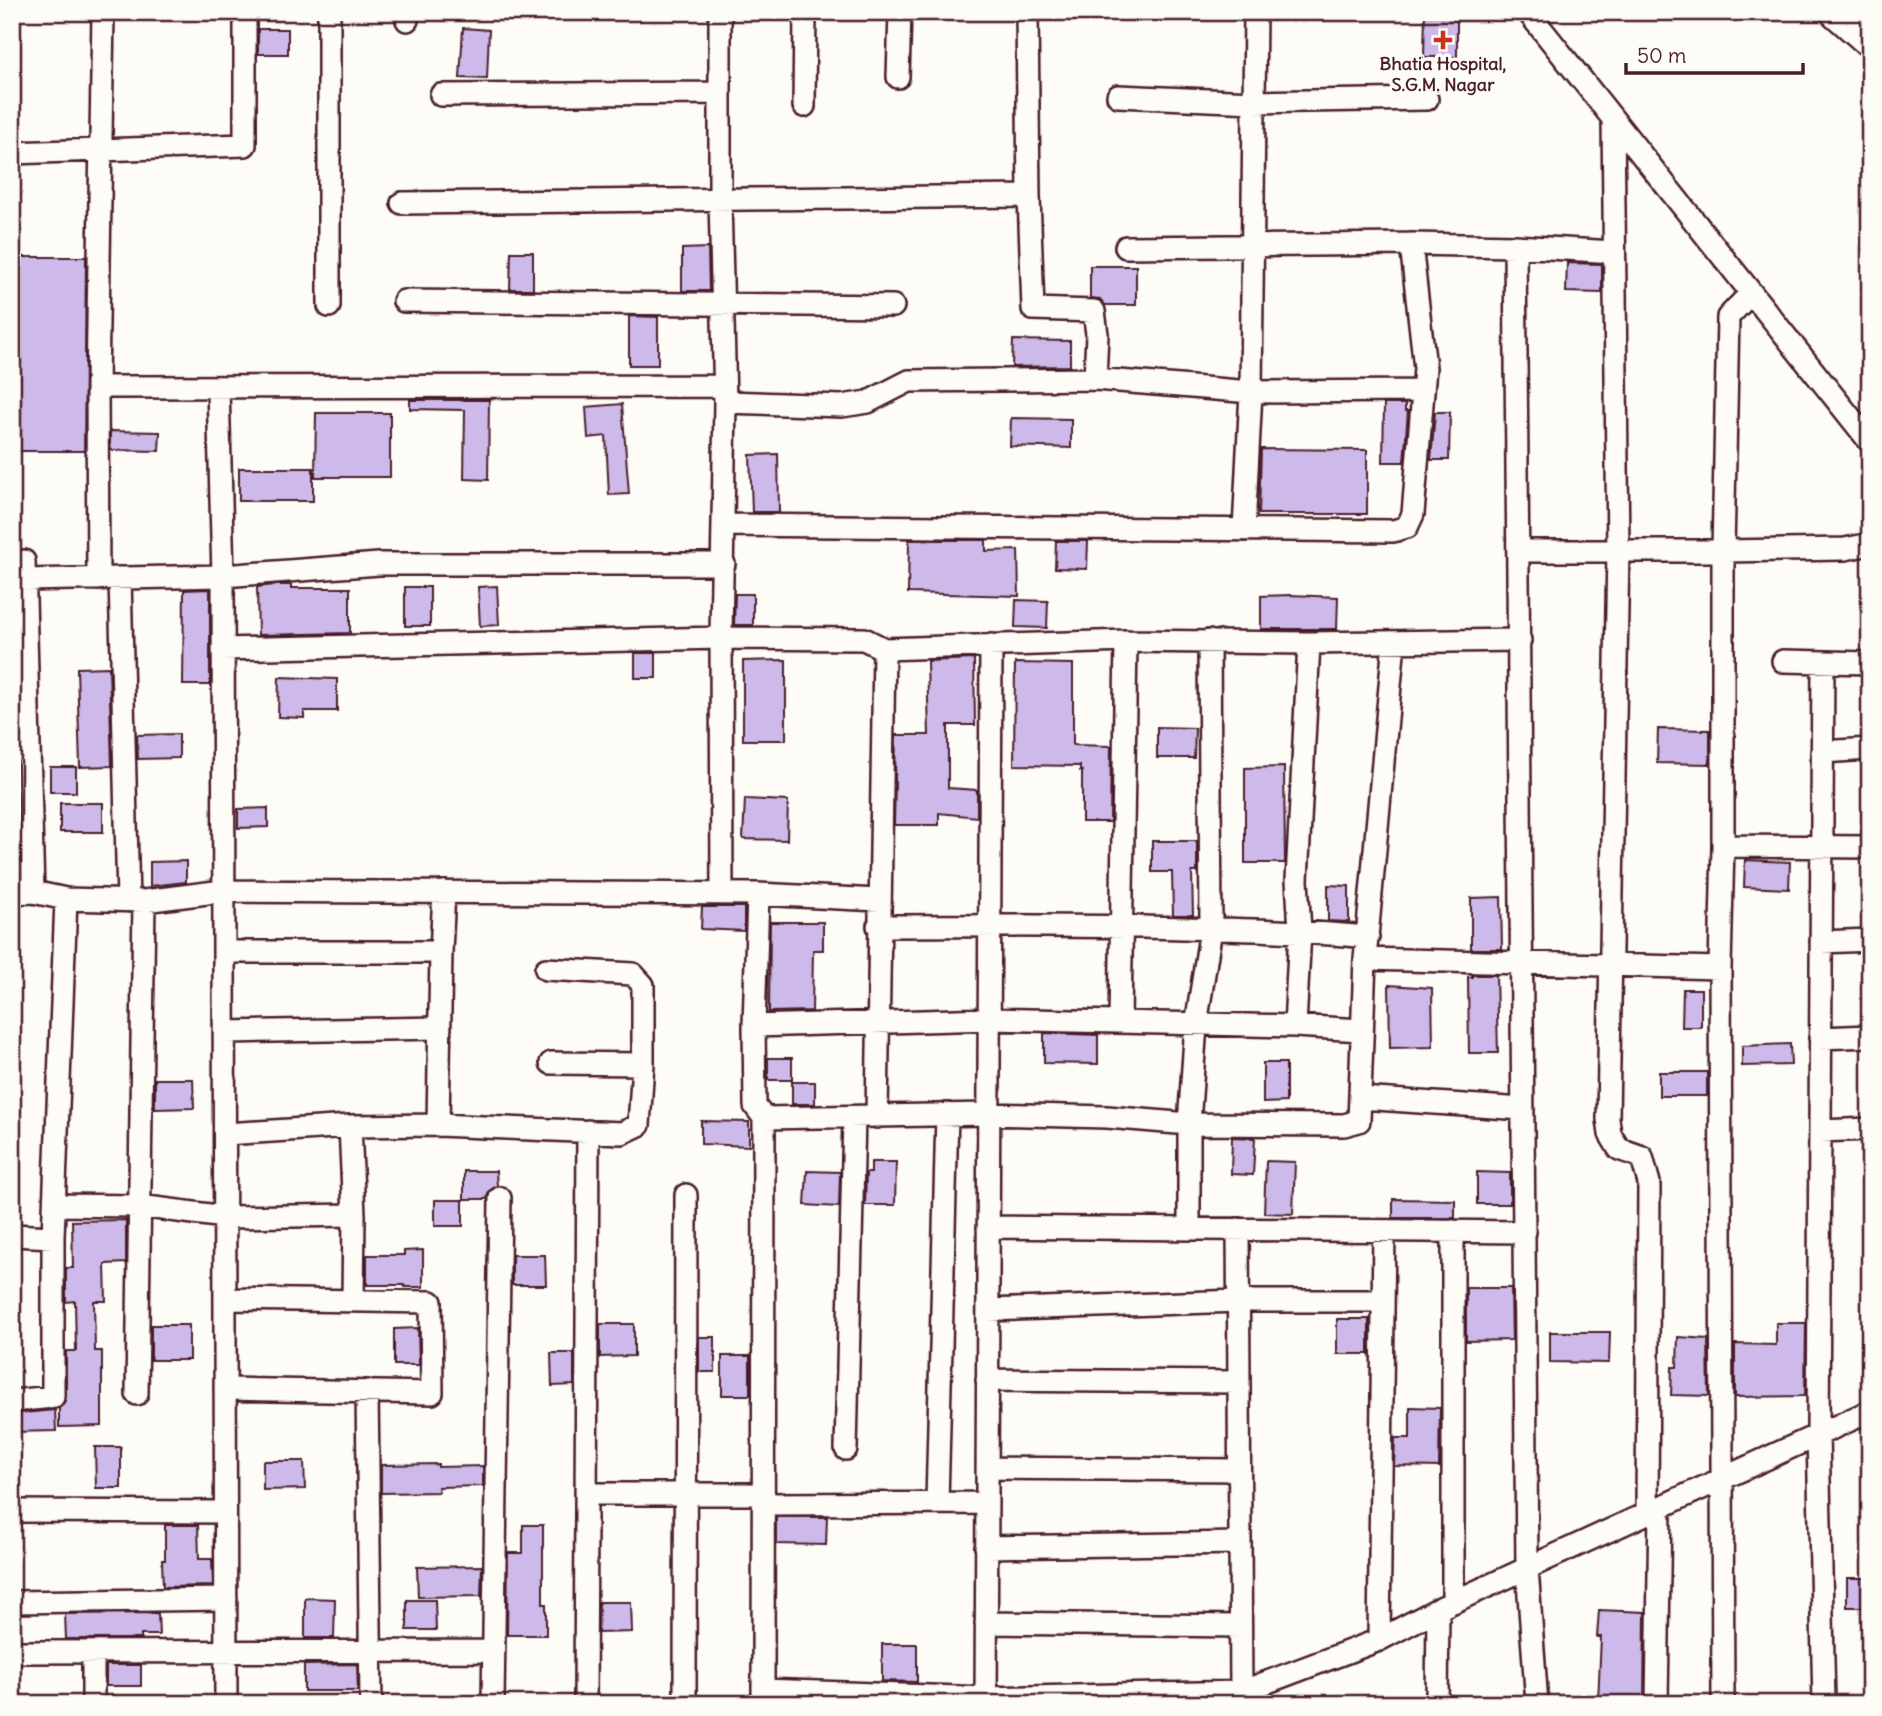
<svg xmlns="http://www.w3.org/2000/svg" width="1882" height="1716" font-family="Delius,sans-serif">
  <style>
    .building { fill: #cdbaea; stroke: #4a1f2b; stroke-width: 2 }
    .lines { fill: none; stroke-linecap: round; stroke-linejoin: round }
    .street-casing { stroke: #4a1f2b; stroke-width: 26 }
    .secondary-casing { stroke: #4a1f2b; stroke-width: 35 }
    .street { stroke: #fdfcf7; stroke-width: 21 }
    .secondary { stroke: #fdfcf7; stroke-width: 30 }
    .poi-dot { fill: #c8321e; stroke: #fdfcf7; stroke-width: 2.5 }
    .labels { text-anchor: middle; stroke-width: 7; stroke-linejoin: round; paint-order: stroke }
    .poi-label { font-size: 18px; font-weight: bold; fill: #4a1f2b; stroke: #fdfcf7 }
  </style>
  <rect width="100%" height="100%" fill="#fdfcf7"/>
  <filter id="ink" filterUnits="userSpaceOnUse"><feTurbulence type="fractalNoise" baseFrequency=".0143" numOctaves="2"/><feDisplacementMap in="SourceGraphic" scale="14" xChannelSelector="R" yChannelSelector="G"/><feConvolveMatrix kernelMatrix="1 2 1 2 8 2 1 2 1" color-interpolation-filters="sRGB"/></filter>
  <g filter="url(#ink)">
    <path class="building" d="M 1425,12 L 1457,12 L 1457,57 L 1424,57 Z
      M 463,28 L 489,30 L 487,79 L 460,78 Z
      M 258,29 L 288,29 L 288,54 L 258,54 Z
      M 708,248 L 709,291 L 682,291 L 682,249 Z
      M 511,252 L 533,252 L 533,289 L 510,289 Z
      M 13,257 L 86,257 L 84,451 L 12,451 Z
      M 1567,263 L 1602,264 L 1602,293 L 1566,292 Z
      M 1090,266 L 1136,266 L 1136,305 L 1105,305 L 1100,299 L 1090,298 Z
      M 629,316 L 658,317 L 658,365 L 629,365 Z
      M 1013,340 L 1070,341 L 1070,366 L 1012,367 Z
      M 410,400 L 489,400 L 488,480 L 464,479 L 465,410 L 410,409 Z
      M 622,404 L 629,494 L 609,495 L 606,436 L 588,438 L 586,407 Z
      M 1384,404 L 1405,404 L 1405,411 L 1408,411 L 1404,462 L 1383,462 Z
      M 1435,412 L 1450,412 L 1449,460 L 1431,460 Z
      M 316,413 L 390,413 L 390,477 L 315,477 Z
      M 1011,418 L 1071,419 L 1071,448 L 1010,446 Z
      M 110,431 L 160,432 L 159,451 L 110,450 Z
      M 1261,449 L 1367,450 L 1367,514 L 1259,514 Z
      M 778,454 L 779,512 L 752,512 L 750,455 Z
      M 239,468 L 313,468 L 313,501 L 239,501 Z
      M 909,540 L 986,540 L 986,551 L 1018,550 L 1019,596 L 908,593 Z
      M 1056,541 L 1088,541 L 1087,569 L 1055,568 Z
      M 275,585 L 291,585 L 291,588 L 350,588 L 350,633 L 258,635 L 257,587 Z
      M 497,586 L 499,625 L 480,626 L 478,587 Z
      M 405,587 L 430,587 L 430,626 L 405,626 Z
      M 210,589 L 210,685 L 183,685 L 184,590 Z
      M 735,594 L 753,594 L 753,625 L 734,625 Z
      M 1290,595 L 1338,597 L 1337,629 L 1261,629 L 1261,596 Z
      M 1016,600 L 1048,601 L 1047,628 L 1015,627 Z
      M 635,653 L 656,653 L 656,678 L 635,678 Z
      M 974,659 L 975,725 L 948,725 L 948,788 L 977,790 L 977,817 L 939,813 L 939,825 L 894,825 L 896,735 L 929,735 L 927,661 Z
      M 786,660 L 786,740 L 743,740 L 743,661 Z
      M 1015,663 L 1073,664 L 1073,745 L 1111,746 L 1110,822 L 1082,822 L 1082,771 L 1080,771 L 1080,766 L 1014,765 Z
      M 109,667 L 112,766 L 80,767 L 77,668 Z
      M 279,677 L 337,679 L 337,711 L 304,711 L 304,718 L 278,717 Z
      M 1157,727 L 1195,728 L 1194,758 L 1157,758 Z
      M 1658,729 L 1710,730 L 1710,764 L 1657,763 Z
      M 179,734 L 179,758 L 138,759 L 137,735 Z
      M 50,767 L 76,767 L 76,792 L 50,792 Z
      M 1284,767 L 1285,863 L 1245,863 L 1245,768 Z
      M 745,799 L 788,801 L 787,840 L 743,839 Z
      M 60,803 L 103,803 L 103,832 L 60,832 Z
      M 268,808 L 268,827 L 238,828 L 238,809 Z
      M 1152,841 L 1197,841 L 1197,872 L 1192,872 L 1193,915 L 1173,915 L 1172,872 L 1152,872 Z
      M 1745,860 L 1790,862 L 1789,889 L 1744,887 Z
      M 186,861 L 186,882 L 150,886 L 150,862 Z
      M 1328,885 L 1349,886 L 1349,922 L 1328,921 Z
      M 1501,897 L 1502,949 L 1471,949 L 1471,898 Z
      M 702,907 L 744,907 L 744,931 L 701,929 Z
      M 770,922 L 823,922 L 823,950 L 813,950 L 812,1011 L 769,1012 Z
      M 1472,975 L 1496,975 L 1498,1053 L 1469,1053 L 1468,977 L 1472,977 Z
      M 1389,985 L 1432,988 L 1433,1047 L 1390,1048 Z
      M 1683,989 L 1701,989 L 1701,1027 L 1682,1027 Z
      M 1044,1033 L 1098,1035 L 1098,1064 L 1044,1063 Z
      M 1790,1044 L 1791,1065 L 1742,1066 L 1742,1046 Z
      M 768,1058 L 792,1058 L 792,1080 L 768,1080 Z
      M 1263,1063 L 1286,1063 L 1286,1102 L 1263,1103 Z
      M 1659,1072 L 1707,1072 L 1707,1096 L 1659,1096 Z
      M 155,1079 L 193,1079 L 194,1108 L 155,1109 Z
      M 792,1082 L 815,1082 L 815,1104 L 792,1104 Z
      M 701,1121 L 749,1122 L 749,1146 L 701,1144 Z
      M 1232,1137 L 1255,1138 L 1253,1175 L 1231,1174 Z
      M 1266,1161 L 1295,1162 L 1293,1214 L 1264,1213 Z
      M 871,1162 L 896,1162 L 895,1205 L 865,1205 L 866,1173 L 871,1173 Z
      M 464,1171 L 496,1171 L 497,1186 L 489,1191 L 487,1199 L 464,1199 Z
      M 807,1171 L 840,1172 L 839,1207 L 805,1205 Z
      M 1477,1172 L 1510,1173 L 1510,1204 L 1477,1204 Z
      M 1393,1199 L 1455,1200 L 1455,1218 L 1393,1218 Z
      M 435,1200 L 463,1200 L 463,1226 L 435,1226 Z
      M 126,1220 L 126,1263 L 105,1264 L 106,1301 L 94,1301 L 95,1351 L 102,1351 L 102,1426 L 59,1427 L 59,1408 L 64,1404 L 66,1397 L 66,1351 L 76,1351 L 75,1301 L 66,1302 L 66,1268 L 73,1268 L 72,1221 Z
      M 423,1250 L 423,1287 L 405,1287 L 404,1285 L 367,1285 L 367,1255 L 404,1255 L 404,1251 Z
      M 512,1255 L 545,1255 L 546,1285 L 512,1285 Z
      M 1466,1288 L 1511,1288 L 1512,1340 L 1466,1341 Z
      M 1337,1319 L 1369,1319 L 1369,1354 L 1337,1354 Z
      M 1776,1323 L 1806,1323 L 1805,1396 L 1735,1397 L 1735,1344 L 1776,1345 Z
      M 600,1324 L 634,1324 L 634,1356 L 600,1357 Z
      M 151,1325 L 189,1325 L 189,1360 L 151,1360 Z
      M 418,1328 L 419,1365 L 394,1365 L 394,1329 Z
      M 1550,1332 L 1610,1332 L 1609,1363 L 1550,1362 Z
      M 699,1337 L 715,1337 L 715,1372 L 699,1372 Z
      M 1678,1337 L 1708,1339 L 1709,1396 L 1671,1395 L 1672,1367 L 1677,1367 Z
      M 551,1353 L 574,1353 L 574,1385 L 552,1386 Z
      M 722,1356 L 750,1356 L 750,1395 L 722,1395 Z
      M 1410,1407 L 1440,1408 L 1439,1467 L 1394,1466 L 1395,1438 L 1410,1438 Z
      M 55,1410 L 56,1431 L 12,1432 L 12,1414 Z
      M 95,1447 L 121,1447 L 121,1488 L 96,1488 Z
      M 263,1461 L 304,1461 L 305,1489 L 263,1490 Z
      M 438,1464 L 438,1467 L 483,1466 L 483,1486 L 438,1487 L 439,1492 L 381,1493 L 381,1465 Z
      M 776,1517 L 827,1517 L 826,1545 L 776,1544 Z
      M 165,1525 L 198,1525 L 199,1559 L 212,1559 L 213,1586 L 163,1587 L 162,1560 L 165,1560 Z
      M 523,1525 L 543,1525 L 543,1604 L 546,1604 L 546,1635 L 507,1635 L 508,1553 L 523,1553 Z
      M 482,1566 L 481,1596 L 418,1597 L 417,1567 Z
      M 1847,1578 L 1870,1578 L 1870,1607 L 1847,1607 Z
      M 305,1598 L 335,1599 L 334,1638 L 305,1638 Z
      M 407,1600 L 435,1600 L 436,1630 L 407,1630 Z
      M 599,1602 L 631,1602 L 632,1632 L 598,1633 Z
      M 1599,1610 L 1645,1612 L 1644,1704 L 1598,1702 L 1601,1637 L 1597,1637 Z
      M 158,1613 L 159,1635 L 141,1635 L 141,1639 L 66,1639 L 65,1614 Z
      M 882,1644 L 917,1644 L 917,1682 L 882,1681 Z
      M 357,1664 L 358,1691 L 304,1691 L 304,1665 Z
      M 106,1665 L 141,1665 L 141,1686 L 106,1686 Z"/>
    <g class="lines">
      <defs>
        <path id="street" d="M 329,12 L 329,306
          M 720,12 L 720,199 L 725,402 L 721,638 L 722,894
          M 1027,12 L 1029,196 L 1033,309 L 1094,311 L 1097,334 L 1095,379
          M 1528,12 L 1870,442
          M 407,20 L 407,12
          M 898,77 L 900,12
          M 441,95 L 719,93
          M 1118,96 L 1254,102 L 1427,99
          M 804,106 L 805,12
          M 1613,119 L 1618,550 L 1608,1119 L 1610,1134 L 1619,1149 L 1642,1157 L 1649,1183 L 1647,1513
          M 12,153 L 245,145 L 245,12
          M 402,203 L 1029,196
          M 1515,246 L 1527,1568 L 1537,1704
          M 1126,247 L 1411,244
          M 404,301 L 893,306
          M 97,387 L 724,386
          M 218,387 L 223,576 L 226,1704
          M 725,402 L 842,406 L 868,402 L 909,381 L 1095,379 L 1251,392 L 1423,391
          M 725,525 L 1393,531 L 1407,527 L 1413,514 L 1425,368 L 1411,244 L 1515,246 L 1614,252
          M 1244,530 L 1251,392 L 1255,12
          M 1519,551 L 1723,551 L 1845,549 L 1870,544
          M 24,561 L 33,892
          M 120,578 L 128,901
          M 98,579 L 97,387 L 103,12
          M 24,580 L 223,576 L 379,564 L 724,564
          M 223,649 L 721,638 L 864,639 L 884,649 L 1126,641 L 1309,643 L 1520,640
          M 1783,661 L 1870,663
          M 1823,663 L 1818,1434 L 1824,1704
          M 1822,752 L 1870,749
          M 1723,846 L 1870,847
          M 12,893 L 33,892 L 66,899 L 144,901 L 223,891 L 758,894 L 879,900
          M 758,894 L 754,1026 L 755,1106 L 764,1118 L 989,1114 L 1107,1117 L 1189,1124 L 1344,1125 L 1359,1121 L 1365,959 L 1394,642
          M 878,926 C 967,925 1056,926 1144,927 C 1219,929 1293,930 1368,937
          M 1821,942 L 1870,940
          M 225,952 L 441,952
          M 1365,959 L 1720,968
          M 1120,1021 L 1126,641
          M 754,1026 L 989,1019 L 1295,1026 L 1361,1030
          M 1295,1026 L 1300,931 L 1297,880 L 1309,643
          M 225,1032 L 440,1028
          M 1820,1038 L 1870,1036
          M 551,1063 L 643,1064
          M 1361,1098 L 1523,1109
          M 877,1117 L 884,649
          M 438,1125 L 441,952 L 444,892
          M 350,1126 L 354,1215 L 353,1301
          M 1820,1131 L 1870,1129
          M 225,1134 L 350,1126 L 438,1125 L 622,1133 L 639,1125 L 643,1064 L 643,985 L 633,974 L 546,969
          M 55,1205 L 139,1206 L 225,1217 L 354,1215
          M 988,1227 L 1525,1232
          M 1189,1227 L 1189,1124 L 1196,1025 L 1211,929 L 1209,641
          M 1238,1229 L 1241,1692
          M 1453,1231 L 1453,1602
          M 12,1235 L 53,1237
          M 225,1299 L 431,1302 L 432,1393 L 225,1389
          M 988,1310 L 1238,1301 L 1383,1301
          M 987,1380 L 1239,1382
          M 367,1391 L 371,1704
          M 137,1394 L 144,901
          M 12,1401 L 53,1397 L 53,1237 L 66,899
          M 846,1449 L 854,1117
          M 987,1468 L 1239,1470
          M 586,1494 L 764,1494
          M 937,1503 L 947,1114
          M 764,1504 L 987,1503
          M 12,1511 L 225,1512
          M 986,1547 L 1240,1543
          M 12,1602 L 226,1599
          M 986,1623 L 1240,1626
          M 1379,1640 L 1384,1231
          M 12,1652 L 492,1651
          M 93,1653 L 93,1704
          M 763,1690 L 986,1698 L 1241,1692 L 1379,1640 L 1438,1609 L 1870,1411
          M 763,1702 L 764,1118
          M 493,1704 L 500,1198
          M 585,1704 L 588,1131
          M 685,1704 L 686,1195
          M 986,1704 L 991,645
          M 1437,1704 L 1438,1609
          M 1657,1704 L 1660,1507
          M 1723,1704 L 1720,968 L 1723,846 L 1723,551 L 1728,317 L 1751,293"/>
        <path id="secondary" d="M 1836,12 L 1870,42"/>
      </defs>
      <use href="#street" class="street-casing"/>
      <use href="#secondary" class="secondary-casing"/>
      <use href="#street" class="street"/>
      <use href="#secondary" class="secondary"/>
    </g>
  </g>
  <path class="poi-dot" d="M1439.5 29.5h7v7h7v7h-7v7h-7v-7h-7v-7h7z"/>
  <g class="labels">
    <g class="poi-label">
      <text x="1443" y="70">Bhatia Hospital,<tspan x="1443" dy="21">S.G.M. Nagar</tspan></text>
    </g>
  </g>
  <rect width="1882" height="1716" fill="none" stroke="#fdfcf7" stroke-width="42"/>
  <rect x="21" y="21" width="1840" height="1674" fill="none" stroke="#4a1f2b" stroke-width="2.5" filter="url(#ink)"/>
  <path d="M1626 63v10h177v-10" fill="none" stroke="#4a1f2b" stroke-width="3.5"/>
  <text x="1637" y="63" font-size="21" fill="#4a1f2b" stroke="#fdfcf7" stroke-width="5" paint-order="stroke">50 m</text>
</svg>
